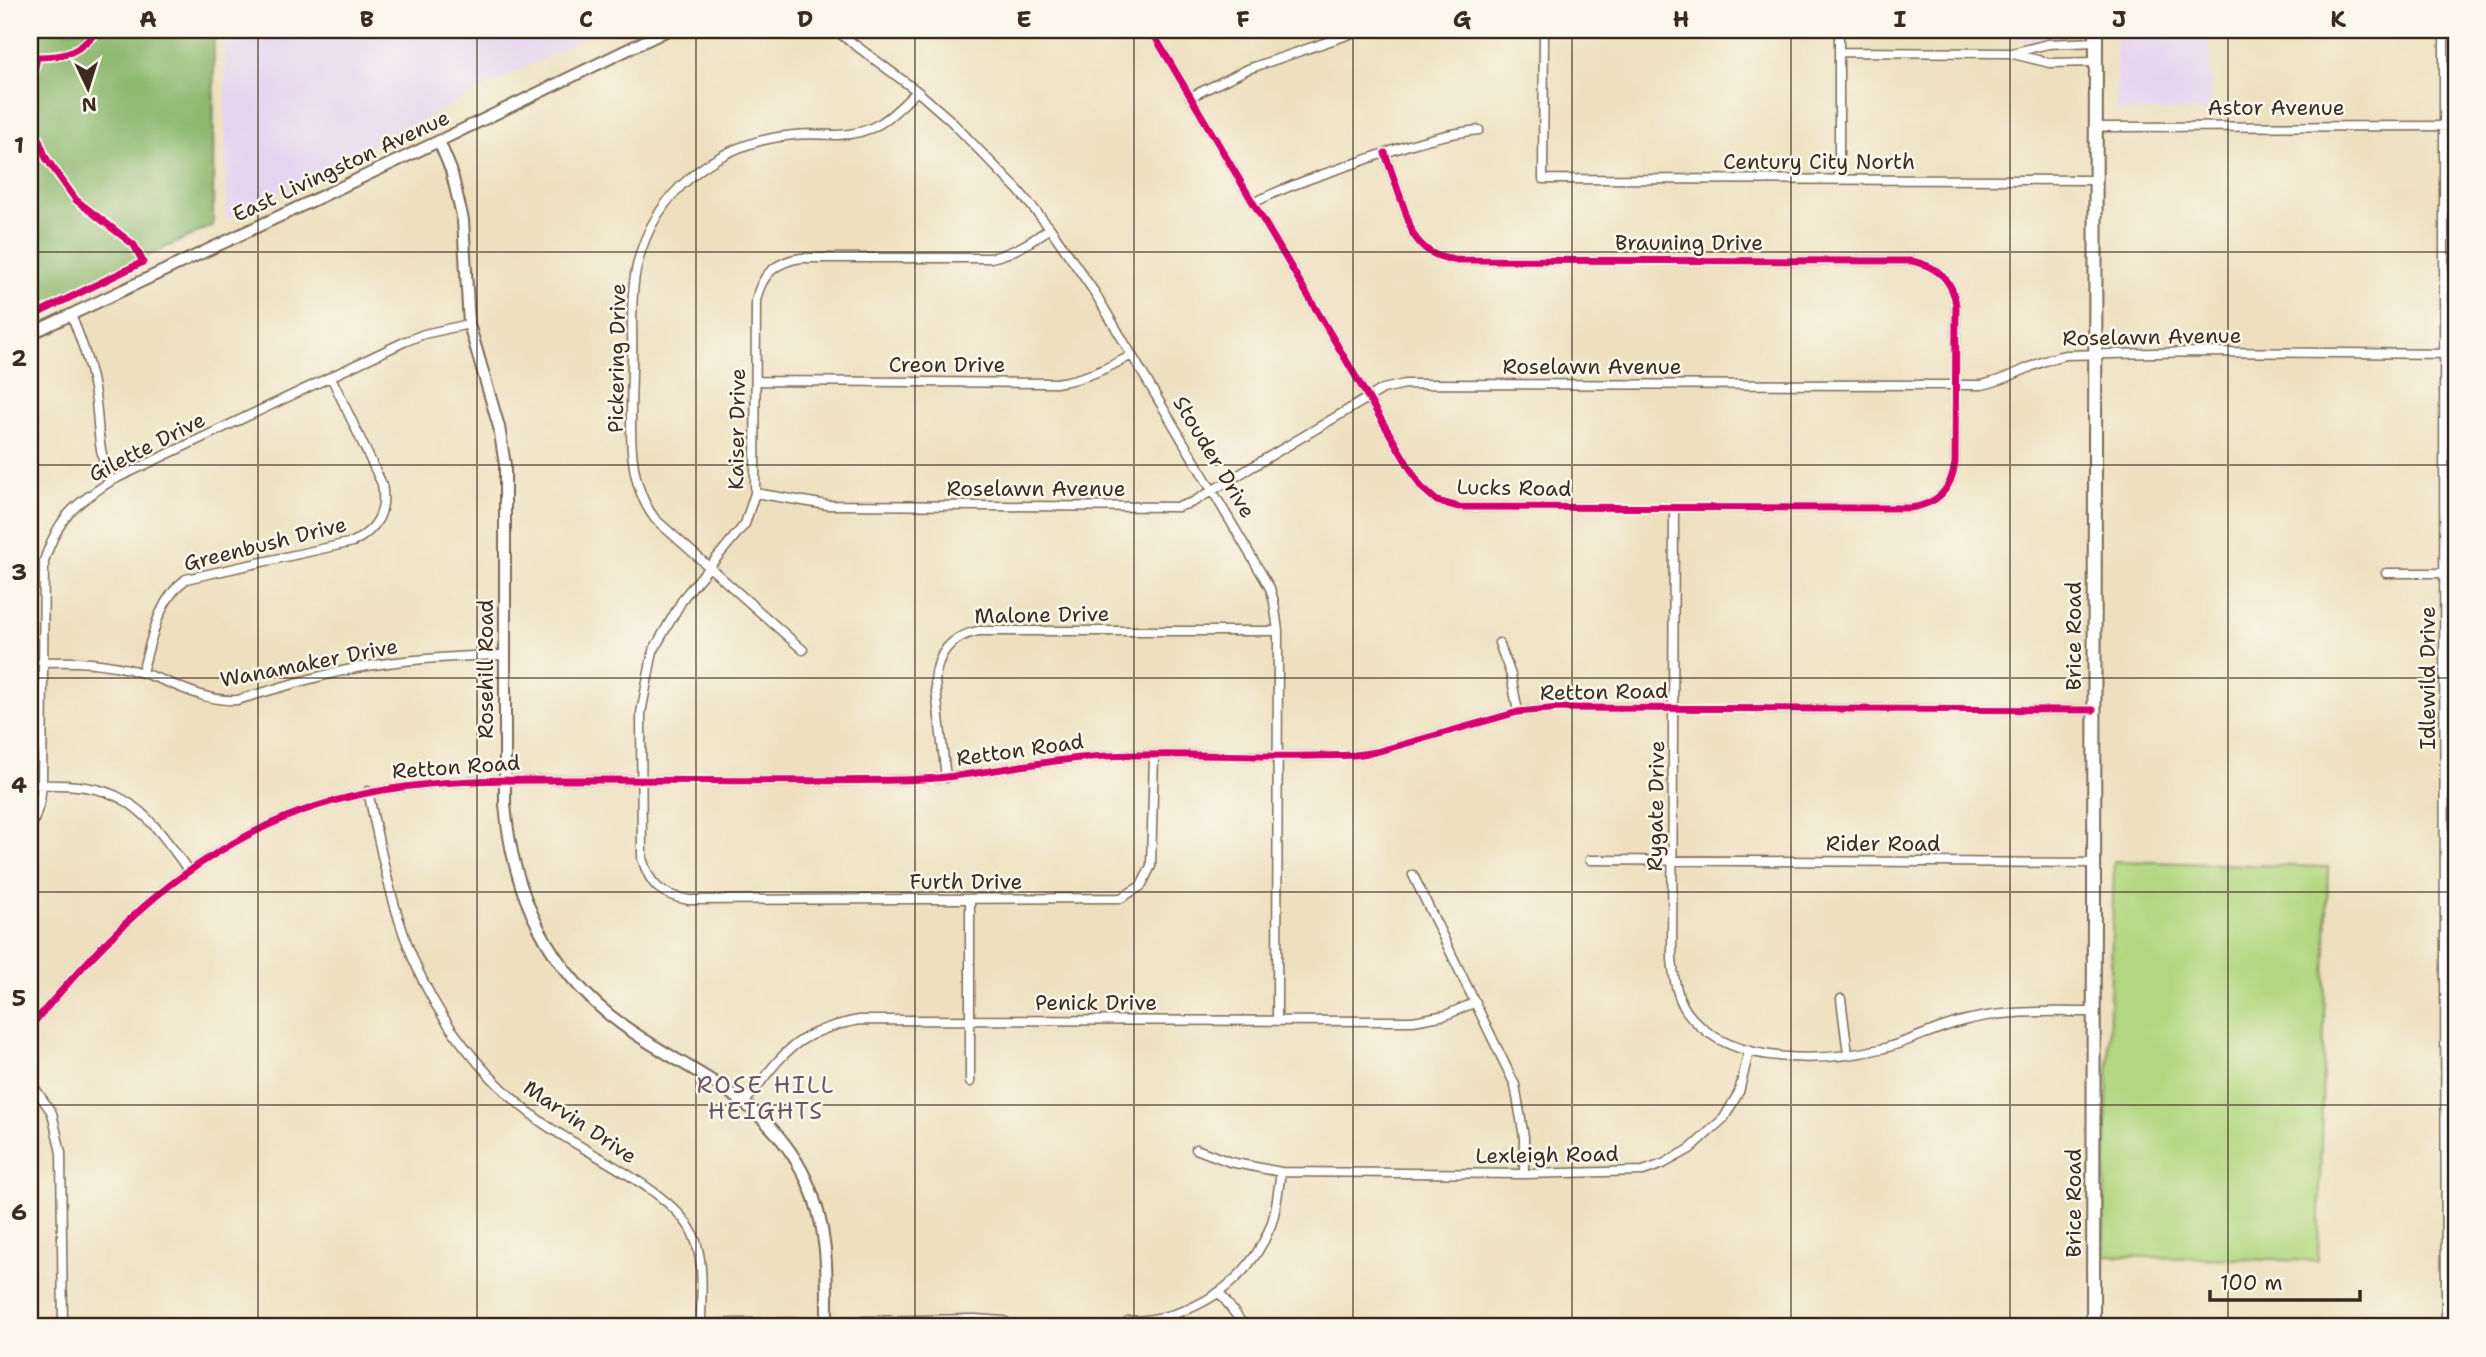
<svg xmlns="http://www.w3.org/2000/svg" width="2486" height="1357" font-family="'Shantell Sans',sans-serif">
  <style>
    .built { fill: #e6d3f0 }
    .green { fill: #b2d780; stroke: #76804f; stroke-width: 2 }
    .forest { fill: #8db86e; stroke: #647146; stroke-width: 2 }
    .lines { fill: none; stroke-linecap: round; stroke-linejoin: round }
    .street-casing { stroke: #7a6a56; stroke-width: 11 }
    .secondary-casing { stroke: #7a6a56; stroke-width: 14 }
    .primary-casing { stroke: #7a6a56; stroke-width: 16 }
    .street { stroke: #fff; stroke-width: 8 }
    .secondary { stroke: #fff; stroke-width: 10 }
    .primary { stroke: #fff; stroke-width: 12 }
    .cycleway-casing { stroke: #fbf7ec; stroke-width: 11 }
    .cycleway { stroke: #d6006c; stroke-width: 7 }
    .grid { fill: none; stroke: #3b2a1e; stroke-width: 2; stroke-opacity: 0.55 }
    .labels { text-anchor: middle; stroke-width: 5; stroke-linejoin: round; paint-order: stroke }
    .street-label { font-size: 21px; fill: #3b2a1e; stroke: #fbf7ec }
    .neighbourhood-label { font-size: 23px; letter-spacing: 2px; fill: #6b5460; stroke: #fbf7ec }
    .neatline { fill: none; stroke: #3b2a1e; stroke-width: 2.5 }
    .grid-label { font-size: 23px; text-anchor: middle; font-weight: bold; fill: #3b2a1e }
  </style>
  <rect width="100%" height="100%" fill="#fbf7ec"/>
  <filter id="ink" filterUnits="userSpaceOnUse"><feTurbulence type="fractalNoise" baseFrequency=".0143" numOctaves="2"/><feDisplacementMap in="SourceGraphic" scale="14" xChannelSelector="R" yChannelSelector="G"/><feConvolveMatrix kernelMatrix="1 2 1 2 8 2 1 2 1" color-interpolation-filters="sRGB"/></filter>
  <filter id="wash" filterUnits="userSpaceOnUse"><feTurbulence type="fractalNoise" baseFrequency=".00686" numOctaves="4" result="noise"/><feDisplacementMap in="SourceGraphic" scale="28" xChannelSelector="R" yChannelSelector="G"/><feGaussianBlur stdDeviation="1.57" result="paint"/><feColorMatrix in="noise" values="0 0 0 0 0 0 0 0 0 0 0 0 0 0 0 0 0 1.4 0 .05"/><feComposite in="paint" operator="in"/></filter>
  <g filter="url(#wash)">
    <rect width="100%" height="100%" fill="#eee0bf"/>
    <path class="built" d="M 225,30 L 599,30 L 226,219 Z
      M 1896,30 L 2073,30 L 2073,39 L 2023,40 L 2000,34 L 1896,33 Z
      M 2116,30 L 2210,30 L 2210,111 L 2116,111 Z"/>
    <path class="green" d="M 2114,861 L 2328,867 L 2318,1261 L 2103,1256 Z"/>
    <path class="forest" d="M 30,30 L 214,30 L 213,225 L 30,312 Z"/>
  </g>
  <g filter="url(#ink)">
    <g class="lines">
      <defs>
        <path id="street" d="M 835,30 L 917,91 L 950,120 L 1018,190 L 1050,228 L 1095,293 L 1270,588 L 1274,602 L 1278,631 L 1277,1021
          M 1151,30 L 1421,487 L 1437,501 L 1459,507 L 1910,508 C 1938,504 1951,490 1955,463 L 1956,305 C 1953,279 1936,266 1912,261 L 1455,260 C 1435,257 1424,251 1413,234 L 1385,153
          M 1544,30 L 1543,179 L 2095,180
          M 1839,30 L 1839,179
          M 2444,30 C 2446,462 2442,895 2446,1327
          M 1839,52 L 2009,53 L 2050,63 L 2095,62
          M 2012,53 L 2048,44 L 2096,42
          M 1190,97 L 1248,69 L 1362,30
          M 2095,127 L 2456,126
          M 1253,203 C 1287,186 1323,174 1359,162 C 1399,148 1437,134 1479,130
          M 1050,228 C 1031,242 1014,253 991,258 L 801,258 C 775,262 761,275 756,301 L 755,493 L 745,524 L 684,597 L 653,651 L 641,713 L 642,858 C 650,886 661,895 689,900 L 1121,898 L 1141,886 L 1151,866 L 1154,755
          M 71,315 C 82,341 91,367 95,395 C 100,428 96,448 111,481
          M 756,381 L 1056,383 C 1085,379 1106,369 1132,355
          M 755,493 L 827,505 L 1178,507 L 1193,502 L 1383,389 L 1405,384 L 1981,385 C 2011,380 2036,360 2066,355 L 2200,352 L 2456,354
          M 1674,508 L 1672,959 C 1674,980 1677,1002 1692,1018 C 1735,1067 1827,1062 1885,1048 C 1914,1040 1941,1025 1971,1019 C 2011,1010 2052,1012 2093,1012
          M 2386,573 L 2456,573
          M 1499,643 L 1511,675 L 1518,712
          M 803,650 L 655,519 C 623,477 632,416 632,365 C 633,334 630,300 636,270 C 652,192 717,142 794,135 C 808,133 822,135 837,135 C 876,134 891,117 917,91
          M 42,662 C 75,661 107,662 139,672 C 172,681 201,702 237,700 C 276,689 315,676 356,668 C 405,659 455,656 505,655
          M 142,672 C 152,639 157,601 186,579 L 353,542 C 378,529 387,511 382,484 L 331,377
          M 946,778 L 935,682 C 937,653 950,637 978,631 L 1278,631
          M 30,785 C 119,782 138,799 188,870
          M 368,791 C 388,884 403,971 465,1047 C 487,1075 512,1100 540,1121 C 581,1151 673,1190 693,1234 C 705,1261 701,1294 701,1323
          M 30,832 L 40,802 L 42,784 L 44,561 C 59,516 73,506 111,481 L 404,342 L 424,334 L 469,324
          M 1590,860 L 2093,863
          M 1413,875 L 1515,1085 L 1524,1137 L 1524,1174
          M 1841,999 L 1848,1054
          M 30,1027 C 107,937 172,866 284,818 C 385,776 492,780 598,780 C 697,780 797,782 896,780 C 967,780 1036,759 1107,756 C 1189,752 1272,759 1355,755 L 1376,752 L 1518,712 L 1560,708 L 2093,710
          M 30,1081 L 52,1113 L 61,1153 L 63,1327
          M 970,1082 L 970,900
          M 745,1102 C 784,1053 794,1032 859,1020 L 1413,1021 L 1446,1015 L 1476,1002
          M 1196,1149 L 1230,1162 L 1281,1172 L 1524,1174 L 1643,1171 L 1663,1164 L 1690,1149 L 1724,1118 L 1739,1092 L 1749,1051
          M 1219,1292 L 1245,1327
          M 1128,1321 C 1191,1320 1248,1285 1271,1225 C 1277,1209 1278,1190 1281,1172
          M 519,1327 L 975,1319 L 1004,1321 L 1012,1327"/>
        <path id="secondary" d="M 439,141 L 451,170 L 463,220 L 469,324 L 499,427 L 505,465 L 505,804 C 512,893 549,973 624,1026 C 694,1076 768,1097 807,1181 C 829,1228 827,1277 827,1327
          M 30,334 L 439,141 L 668,30"/>
        <path id="primary" d="M 2093,1327 L 2096,30"/>
      </defs>
      <use href="#street" class="street-casing"/>
      <use href="#secondary" class="secondary-casing"/>
      <use href="#primary" class="primary-casing"/>
      <use href="#street" class="street"/>
      <use href="#secondary" class="secondary"/>
      <use href="#primary" class="primary"/>
      <defs>
        <path id="cycleway" d="M 1151,30 L 1421,487 L 1437,501 L 1459,507 L 1910,508 C 1938,504 1951,490 1955,463 L 1956,305 C 1953,279 1936,266 1912,261 L 1455,260 C 1435,257 1424,251 1413,234 L 1385,153
          M 30,317 L 143,262 L 134,245 L 76,200 L 46,158 L 33,125 L 30,91 L 37,57 C 67,57 78,53 98,30
          M 30,1027 C 107,937 172,866 284,818 C 385,776 492,780 598,780 C 697,780 797,782 896,780 C 967,780 1036,759 1107,756 C 1189,752 1272,759 1355,755 L 1376,752 L 1518,712 L 1560,708 L 2093,710"/>
      </defs>
      <use href="#cycleway" class="cycleway-casing"/>
      <use href="#cycleway" class="cycleway"/>
    </g>
  </g>
  <path class="grid" d="M 258,30 L 258,1327M 477,30 L 477,1327M 696,30 L 696,1327M 915,30 L 915,1327M 1134,30 L 1134,1327M 1353,30 L 1353,1327M 1572,30 L 1572,1327M 1791,30 L 1791,1327M 2010,30 L 2010,1327M 2228,30 L 2228,1327M 30,252 L 2456,252M 30,465 L 2456,465M 30,678 L 2456,678M 30,892 L 2456,892M 30,1105 L 2456,1105"/>
  <g class="labels">
    <g class="street-label">
      <text x="2276" y="115">Astor Avenue</text>
      <text x="1819" y="169">Century City North</text>
      <text transform="translate(341 166) rotate(-25)" y="7">East Livingston Avenue</text>
      <text x="1689" y="250">Brauning Drive</text>
      <text transform="translate(2152 337) rotate(-1)" y="7">Roselawn Avenue</text>
      <text transform="translate(617 358) rotate(-89)" y="7">Pickering Drive</text>
      <text x="947" y="372">Creon Drive</text>
      <text x="1592" y="374">Roselawn Avenue</text>
      <text transform="translate(737 429) rotate(-89)" y="7">Kaiser Drive</text>
      <text transform="translate(147 447) rotate(-27)" y="7">Gilette Drive</text>
      <text transform="translate(1214 457) rotate(59)" y="7">Stouder Drive</text>
      <text transform="translate(1514 488) rotate(1)" y="7">Lucks Road</text>
      <text x="1036" y="496">Roselawn Avenue</text>
      <text transform="translate(265 544) rotate(-14)" y="7">Greenbush Drive</text>
      <text transform="translate(1042 615) rotate(-1)" y="7">Malone Drive</text>
      <text transform="translate(2074 636) rotate(-90)" y="7">Brice Road</text>
      <text transform="translate(309 663) rotate(-11)" y="7">Wanamaker Drive</text>
      <text transform="translate(486 669) rotate(-90)" y="7">Rosehill Road</text>
      <text transform="translate(2428 678) rotate(-90)" y="7">Idlewild Drive</text>
      <text transform="translate(1604 692) rotate(-1)" y="7">Retton Road</text>
      <text transform="translate(1020 750) rotate(-8)" y="7">Retton Road</text>
      <text transform="translate(456 767) rotate(-4)" y="7">Retton Road</text>
      <text transform="translate(1656 806) rotate(-89)" y="7">Rygate Drive</text>
      <text x="1883" y="851">Rider Road</text>
      <text x="966" y="889">Furth Drive</text>
      <text x="1096" y="1010">Penick Drive</text>
      <text transform="translate(580 1122) rotate(34)" y="7">Marvin Drive</text>
      <text transform="translate(1547 1155) rotate(-1)" y="7">Lexleigh Road</text>
      <text transform="translate(2074 1203) rotate(-90)" y="7">Brice Road</text>
    </g>
    <g class="neighbourhood-label">
      <text x="766" y="1093">ROSE HILL<tspan x="766" dy="26">HEIGHTS</tspan></text>
    </g>
  </g>
  <rect width="2486" height="1357" fill="none" stroke="#fbf7ec" stroke-width="77"/>
  <g transform="translate(88 88) rotate(176)" stroke="#fbf7ec" stroke-width="5" paint-order="stroke">
  <path d="M0-5L12 26L0 18L-12 26Z" fill="#3b2a1e"/>
  <text y="-10" font-size="19" font-weight="bold" text-anchor="middle" fill="#3b2a1e">N</text>
  </g>
  <path d="M2210 1290v10h150v-10" fill="none" stroke="#3b2a1e" stroke-width="3.5"/>
  <text x="2220" y="1290" font-size="21" fill="#3b2a1e" stroke="#fbf7ec" stroke-width="5" paint-order="stroke">100 m</text>
  <rect x="38" y="38" width="2410" height="1280" class="neatline"/>
  <g class="grid-label">
    <text x="148" y="27">A</text>
    <text x="367" y="27">B</text>
    <text x="586" y="27">C</text>
    <text x="805" y="27">D</text>
    <text x="1024" y="27">E</text>
    <text x="1243" y="27">F</text>
    <text x="1462" y="27">G</text>
    <text x="1681" y="27">H</text>
    <text x="1900" y="27">I</text>
    <text x="2119" y="27">J</text>
    <text x="2338" y="27">K</text>
    <text x="19" y="153">1</text>
    <text x="19" y="366">2</text>
    <text x="19" y="580">3</text>
    <text x="19" y="793">4</text>
    <text x="19" y="1006">5</text>
    <text x="19" y="1220">6</text>
  </g>
</svg>
